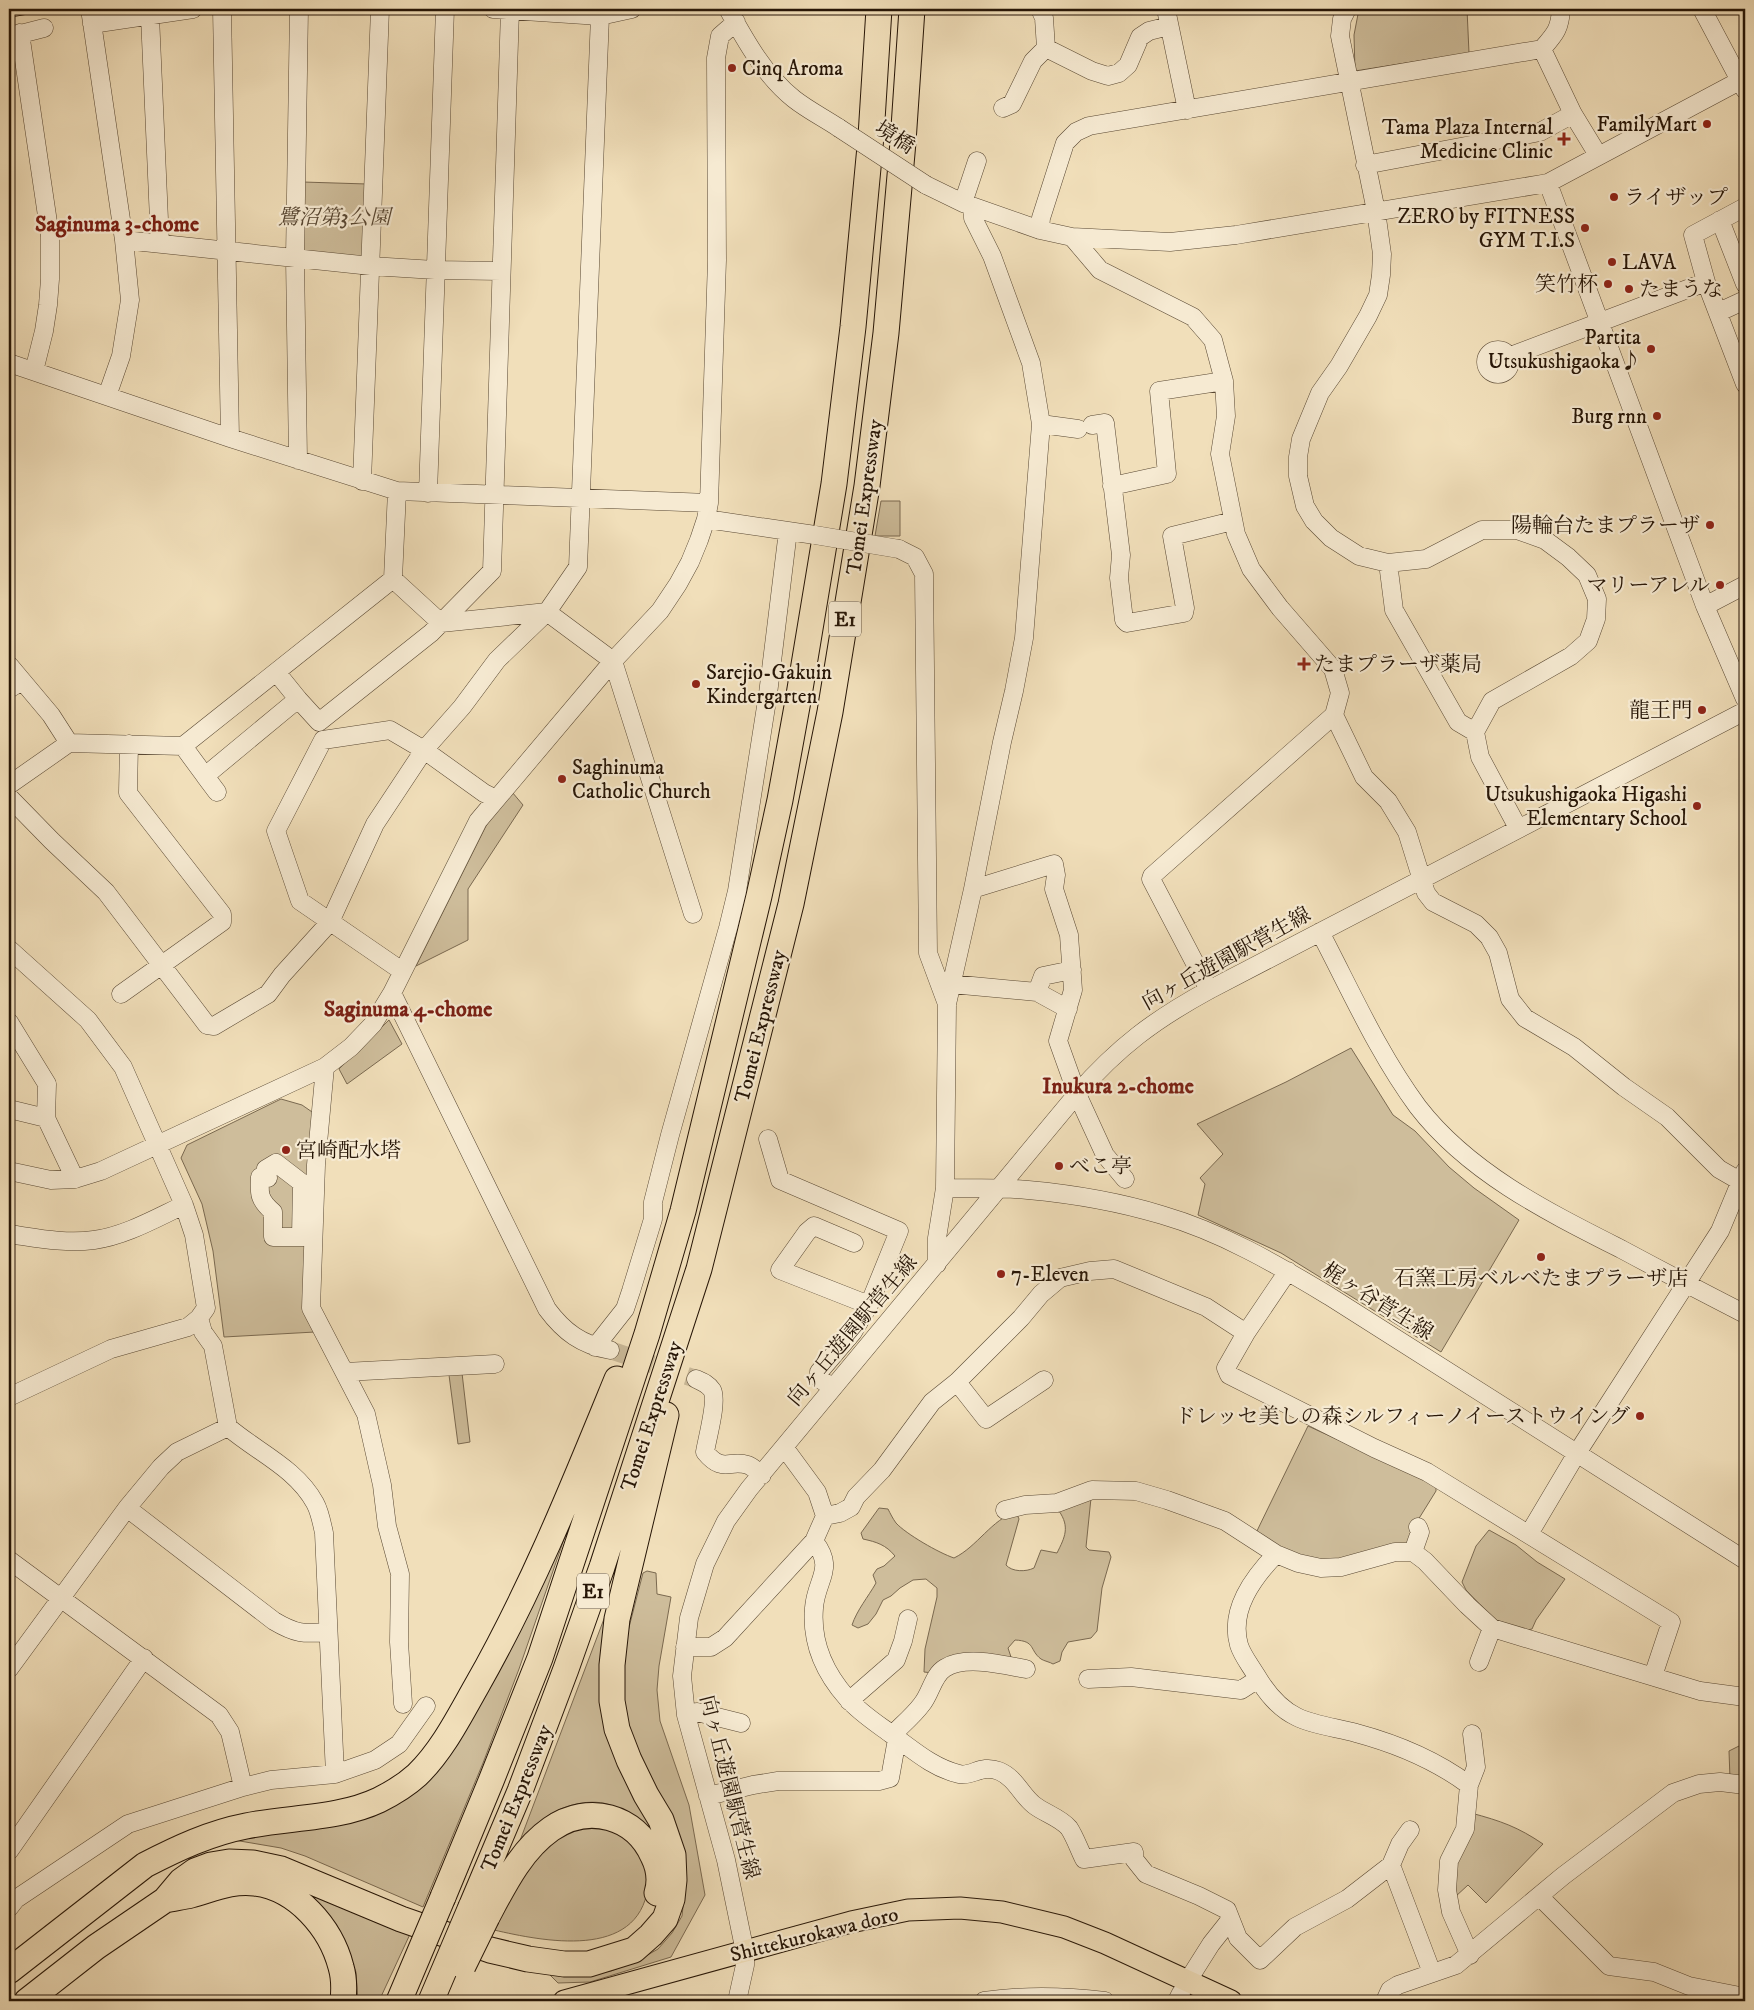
<svg xmlns="http://www.w3.org/2000/svg" width="1754" height="2010" font-family="'IM FELL DW Pica','Noto Serif JP',serif">
  <style>
    .green { fill: #cebd9b; stroke: #7a6950 }
    .lines { fill: none; stroke-linecap: round; stroke-linejoin: round }
    .minor-tunnel { stroke: #c8b796; stroke-width: 18; stroke-dasharray: 18 9; stroke-linecap: butt }
    .minor-casing { stroke: #594833; stroke-width: 19 }
    .major-casing { stroke: #261506; stroke-width: 23 }
    .highway-casing { stroke: #261506; stroke-width: 27 }
    .minor { stroke: #f6ead2; stroke-width: 18 }
    .major { stroke: #f1dfba; stroke-width: 21 }
    .highway { stroke: #f1dfba; stroke-width: 25 }
    .rail-casing { stroke: #261506; stroke-width: 5.5 }
    .rail { stroke: #f6ead2; stroke-width: 4; stroke-dasharray: 11; stroke-linecap: butt }
    .minor-bridge-casing { stroke: #594833; stroke-width: 19; stroke-linecap: butt }
    .highway-bridge-casing { stroke: #261506; stroke-width: 27; stroke-linecap: butt }
    .minor-bridge { stroke: #f6ead2; stroke-width: 18 }
    .highway-bridge { stroke: #f1dfba; stroke-width: 25 }
    .poi-dot { fill: #8f2418; stroke: #f6ead2; stroke-width: 2 }
    .labels { text-anchor: middle; stroke-width: 4.5; stroke-linejoin: round; paint-order: stroke }
    .shield { fill: #f6ead2; stroke: #645543; stroke-width: 1 }
    .shield-label { font-size: 20px; font-weight: bold; fill: #261506 }
    .poi-label { font-size: 21px; fill: #261506; stroke: #f6ead2; text-anchor: end }
    .street-label { font-size: 21px; fill: #261506; stroke: #f6ead2 }
    .park-label { font-size: 21px; font-style: italic; fill: #584733; stroke: #f6ead2 }
    .neighbourhood-label { font-size: 22px; font-weight: bold; fill: #7a1f14; stroke: #f6ead2 }
  </style>
  <rect width="100%" height="100%" fill="#f1dfba"/>
  <filter id="stains"><feTurbulence type="fractalNoise" baseFrequency=".004" numOctaves="4"/><feColorMatrix values="0 0 0 0 .2 0 0 0 0 .09 0 0 0 0 .02 0 0 0 .5 -.17"/></filter>
  <radialGradient id="worn" r=".72"><stop offset=".6" stop-color="#630" stop-opacity="0"/><stop offset="1" stop-color="#630" stop-opacity=".3"/></radialGradient>
  <path class="green" d="M 1359,9 L 1467,9 L 1469,53 L 1355,71 L 1354,35 Z
    M 303,182 L 367,184 L 366,255 L 360,260 L 302,251 Z
    M 881,501 L 900,501 L 900,536 L 875,536 Z
    M 512,792 L 523,805 L 468,889 L 468,940 L 416,966 L 488,822 Z
    M 389,1020 L 402,1044 L 347,1084 L 339,1069 Z
    M 1351,1048 L 1393,1115 L 1415,1131 L 1449,1167 L 1474,1188 L 1519,1220 L 1441,1352 L 1281,1253 L 1198,1215 L 1205,1184 L 1200,1178 L 1223,1154 L 1197,1124 L 1286,1082 Z
    M 281,1099 L 302,1105 L 315,1114 L 315,1332 L 224,1337 L 213,1251 L 202,1204 L 181,1158 L 187,1145 Z
    M 462,1373 L 470,1442 L 458,1444 L 449,1375 Z
    M 1308,1426 L 1404,1470 L 1436,1486 L 1436,1491 L 1418,1520 L 1406,1545 L 1331,1562 L 1296,1557 L 1255,1535 Z
    M 1091,1498 L 1086,1547 L 1089,1550 L 1109,1552 L 1111,1557 L 1102,1588 L 1097,1631 L 1091,1638 L 1068,1642 L 1062,1652 L 1060,1661 L 1053,1664 C 1050,1662 1044,1661 1041,1659 C 1029,1650 1036,1641 1015,1640 L 1008,1648 L 1011,1657 L 1002,1660 L 933,1673 L 924,1672 L 925,1649 L 937,1597 L 937,1588 L 926,1579 L 913,1580 L 900,1588 L 891,1596 L 883,1600 L 876,1614 L 868,1624 L 858,1628 L 852,1625 C 857,1610 868,1597 876,1583 L 873,1575 L 877,1569 L 884,1566 L 895,1556 C 886,1545 877,1542 863,1539 L 861,1533 L 879,1508 L 888,1509 C 890,1513 893,1519 896,1523 C 906,1534 939,1553 954,1558 C 977,1547 992,1519 1016,1512 L 1019,1519 L 1006,1565 C 1012,1572 1026,1572 1034,1568 L 1041,1550 L 1057,1553 C 1065,1537 1070,1527 1059,1511 Z
    M 571,1519 L 519,1669 L 483,1763 L 423,1907 L 305,1856 L 281,1848 L 222,1838 L 403,1795 Z
    M 1489,1530 L 1516,1545 L 1537,1562 L 1565,1579 L 1536,1620 L 1532,1629 L 1527,1630 L 1495,1620 L 1466,1590 L 1462,1582 L 1476,1546 Z
    M 647,1571 L 656,1573 L 657,1594 L 671,1597 L 659,1666 L 657,1690 L 660,1721 L 689,1805 L 705,1895 L 671,1957 L 590,1982 L 558,1983 L 547,1972 L 575,1975 L 611,1971 L 637,1961 L 658,1949 L 672,1933 L 682,1916 L 686,1879 L 627,1722 L 622,1694 L 626,1639 L 643,1573 Z
    M 621,1574 L 607,1687 L 664,1841 C 648,1830 630,1814 613,1806 C 593,1797 560,1805 544,1819 C 532,1830 523,1847 513,1859 Z
    M 1739,1746 L 1745,1746 L 1745,1781 L 1730,1779 L 1729,1751 Z
    M 1471,1813 C 1501,1821 1518,1827 1543,1844 L 1486,1903 L 1468,1885 L 1455,1897 L 1456,1860 Z
    M 609,1826 L 641,1850 C 644,1861 650,1876 648,1887 C 638,1961 542,1941 494,1930 L 514,1889 L 550,1840 L 576,1827 Z
    M 289,1883 L 411,1932 L 379,2001 L 358,2001 L 356,1972 L 348,1954 Z"/>
  <g class="lines">
    <path class="minor-tunnel" d="M 610,1350 L 696,1379"/>
    <defs>
      <path id="minor" d="M 90,9 L 124,240 L 130,300 L 121,356 L 107,396
        M 222,9 L 230,438
        M 728,9 C 745,40 765,76 794,99 C 808,110 824,118 839,128
        M 1166,9 L 1187,110
        M 1347,9 L 1342,19 L 1340,36 L 1376,211 L 1382,254 L 1381,275 L 1378,295 L 1368,316 L 1339,366 L 1320,393 L 1301,439 L 1298,457 L 1298,476 L 1305,506 L 1314,521 L 1331,538 L 1359,556 L 1388,563 L 1426,559 L 1482,530 L 1517,530 L 1545,540 L 1568,557 L 1587,575 L 1597,599 L 1596,619 L 1588,641 L 1571,656 L 1492,701 L 1475,732 L 1480,757 L 1518,828
        M 1702,9 L 1745,90
        M 150,16 L 160,243
        M 600,16 L 632,9
        M 92,24 L 193,9
        M 20,33 L 50,236 L 50,279 L 48,305 L 44,331 L 34,371
        M 9,37 L 44,28
        M 1046,48 L 1092,71 L 1108,76 L 1119,73 L 1128,65 L 1140,37 L 1149,31 L 1169,26
        M 1542,49 L 1573,114 L 1598,155
        M 1003,108 L 1012,104 L 1033,61 L 1046,48 L 1044,18 L 1040,9
        M 1365,165 L 1540,132 L 1573,114
        M 1548,183 L 1705,606 L 1745,699
        M 926,185 L 963,203 L 1040,230 L 1072,237 L 1170,242 L 1236,235 L 1548,183 L 1745,78
        M 963,203 L 977,161
        M 1720,220 L 1745,284
        M 1040,230 L 1041,218 L 1065,143 L 1076,132 L 1089,126 L 1542,49 C 1555,34 1560,29 1561,9
        M 1072,237 L 1100,270 L 1193,317 L 1213,340 L 1224,381 L 1226,416 L 1220,454 L 1236,534 L 1251,569 L 1280,608 L 1333,669 L 1340,693 L 1334,715 L 1364,777 L 1388,801 L 1407,832 L 1426,893 L 1433,902 L 1476,924 L 1489,937 L 1498,953 L 1510,999 L 1525,1018 L 1574,1047 L 1624,1087 L 1667,1117 L 1719,1169 L 1745,1184
        M 124,240 L 371,266 L 435,270 L 501,271
        M 1706,282 L 1693,235 L 1745,207
        M 1719,312 L 1745,300
        M1486 362a12 12 0 1 1 24 0a12 12 0 1 1-24 0Z
        M 1508,357 L 1706,282 L 1745,384
        M 9,363 L 230,438 L 397,491 L 709,503
        M 1041,424 L 1078,429
        M 1092,425 L 1105,423 L 1121,555 L 1119,578 L 1124,620 L 1127,623 L 1184,613 L 1185,608 L 1172,536 L 1233,521
        M 298,460 L 295,258 L 299,9
        M 362,481 L 380,9
        M 1112,486 L 1167,474 L 1159,391 L 1224,381
        M 428,493 L 445,9
        M 706,519 L 815,535
        M 899,549 L 915,557 L 924,574 L 928,953 L 947,1004
        M 1388,563 L 1394,610 L 1458,722 L 1475,732
        M 393,579 L 441,623 L 547,612 L 613,661 L 693,914
        M 1705,606 L 1745,585
        M 9,665 L 51,715 L 69,743
        M 277,673 L 298,699
        M 9,689 L 22,681
        M 183,746 L 205,776
        M 9,785 L 69,743 L 183,746 L 393,579 L 397,491
        M 217,792 L 205,776 L 298,699 L 319,722 L 431,633 L 492,571 L 510,10
        M 9,797 L 52,841 L 106,892 L 207,1025 L 214,1026 L 268,994 L 282,975 L 330,922 L 375,824 L 424,750 L 462,707 L 497,660 L 547,612 L 578,567 L 600,16 L 493,9
        M 973,889 L 1054,864 L 1056,875 L 1054,889 L 1069,935 L 1073,990 L 1058,1041 L 1077,1094 L 1105,1155 L 1125,1179
        M 1320,932 C 1351,991 1378,1053 1418,1107 C 1469,1173 1548,1212 1621,1249 C 1662,1271 1704,1293 1745,1314
        M 9,949 L 88,1020 L 123,1067 L 184,1205 L 194,1235 L 206,1308 L 199,1318 L 188,1327 L 111,1349 L 9,1397
        M 402,971 L 300,901 L 276,831 L 323,740 L 390,730 L 424,750 L 484,793 L 496,799
        M 951,984 L 1037,992 L 1068,1009
        M 1209,990 L 1151,879 L 1152,876 L 1334,715
        M 1037,992 L 1043,976 L 1072,970
        M 392,993 L 547,1309 C 564,1332 582,1345 610,1350
        M 121,994 L 222,922 L 222,914 L 128,793 L 129,744
        M 9,1022 L 47,1084 L 46,1118 L 75,1179
        M 325,1067 L 316,1165 L 311,1308 L 366,1414 L 382,1485 L 387,1526 L 400,1574 L 399,1642 L 403,1704
        M 9,1109 L 46,1118
        M 768,1139 L 780,1180 L 899,1231 L 869,1305 L 853,1332 L 819,1372 L 820,1379 L 833,1388
        M 276,1163 L 302,1183 L 301,1237 L 273,1237 L 273,1212 C 259,1200 259,1194 260,1177 L 268,1178 L 266,1169 Z
        M 9,1171 L 51,1180 L 75,1179 L 101,1171 L 325,1067 L 351,1047 L 373,1024 L 392,993 L 478,821 L 613,661 L 660,611 L 678,584 L 690,562 L 699,540 L 706,519 L 709,503 L 717,260 L 716,58 L 720,36 L 736,22
        M 945,1188 C 972,1189 1001,1187 1028,1190 C 1072,1194 1119,1202 1162,1215 C 1221,1232 1276,1264 1329,1296 L 1745,1560
        M 9,1234 C 37,1238 65,1244 94,1240 C 125,1236 156,1218 184,1205
        M 854,1243 L 814,1226 L 807,1232 L 780,1270 L 869,1305
        M 937,1264 L 937,1238 L 945,1188 L 947,1004 L 973,889 L 1002,742 L 1014,691 L 1024,638 L 1041,424 L 1031,363 L 992,256 L 973,218 L 973,207
        M 1288,1271 L 1246,1333 L 1226,1368 L 1229,1375 L 1374,1448 L 1427,1472 L 1671,1622 L 1653,1676
        M 199,1318 L 203,1332 L 213,1346 L 228,1427 C 257,1452 296,1468 315,1503 C 320,1512 322,1524 324,1533 L 335,1774
        M 595,1347 L 625,1309 L 631,1291 L 653,1219 L 653,1202 L 670,1135 L 728,928 L 737,891 L 768,694 L 788,531
        M 345,1372 L 495,1364
        M 696,1379 C 703,1382 708,1384 712,1390 C 718,1400 707,1439 705,1452 C 723,1474 729,1459 748,1465 C 753,1467 758,1472 762,1475
        M 957,1382 L 986,1419 L 1044,1380
        M 127,1508 L 274,1621 C 296,1634 303,1634 328,1632
        M 1005,1510 L 1025,1505 L 1057,1503 L 1092,1490 L 1136,1491 L 1167,1500 L 1225,1521 L 1276,1554 L 1298,1563 L 1321,1568 L 1341,1567 L 1395,1552 L 1413,1552 L 1425,1561 L 1467,1605 L 1492,1628 L 1700,1691 L 1745,1697
        M 825,1516 L 840,1513 L 851,1507 L 856,1497 L 882,1470 L 932,1402 L 957,1382 L 1021,1318 L 1041,1294 L 1060,1278 L 1090,1271 L 1114,1269 L 1206,1307 L 1246,1333
        M 1529,1534 L 1577,1453 L 1720,1231 L 1745,1171
        M 814,1541 C 836,1569 816,1579 814,1608 C 811,1643 824,1672 847,1698 C 859,1712 876,1723 891,1734 C 912,1749 933,1768 959,1774 C 972,1777 981,1764 999,1771 C 1016,1778 1021,1795 1034,1805 C 1044,1813 1061,1818 1069,1828 C 1075,1837 1079,1849 1084,1859 L 1134,1852 L 1134,1859 L 1146,1874 L 1199,1896 L 1227,1910 L 1238,1938 L 1260,1960 L 1295,1927 L 1347,1899 L 1391,1865 L 1400,1844 L 1410,1830
        M 1413,1552 L 1420,1532 L 1418,1527
        M 1276,1554 C 1253,1578 1229,1610 1239,1645 C 1242,1655 1250,1665 1256,1675 C 1266,1692 1278,1708 1297,1717 C 1313,1725 1338,1728 1356,1733 C 1397,1744 1434,1759 1469,1785
        M 9,1560 L 219,1715 L 230,1732 L 243,1787
        M 685,1647 L 711,1647 L 725,1638 L 814,1541 L 825,1516 L 817,1492 L 784,1447
        M 1479,1662 L 1492,1628
        M 9,1669 L 127,1508 L 161,1467 L 177,1452 L 228,1427
        M 1088,1679 L 1131,1677 L 1241,1690 L 1258,1679
        M 849,1701 L 896,1660 L 903,1641 L 908,1619
        M 686,1715 L 697,1712 L 741,1723
        M 892,1735 C 902,1725 914,1715 922,1704 C 931,1693 933,1675 945,1668 C 965,1655 1004,1665 1026,1669
        M 708,1796 L 753,1785 L 778,1781 L 879,1781 L 890,1778 L 897,1739
        M 9,1851 L 144,1658
        M 1391,1865 L 1432,1973
        M 1539,1896 L 1609,1966 L 1654,1972 L 1689,1986 L 1745,1997
        M 9,1908 L 16,1899 L 128,1824 L 243,1787 L 271,1780 L 335,1774 L 375,1760 L 399,1744 L 426,1706
        M 1470,1955 L 1451,1912 L 1447,1890 L 1449,1861 L 1465,1829 L 1469,1785 L 1476,1767 L 1472,1734
        M 1187,1982 L 1211,1944 L 1230,1920
        M 737,2001 L 745,1965 L 745,1952 L 726,1860 L 686,1715 L 682,1676 L 689,1618 L 705,1564 L 726,1521 L 749,1489 L 1077,1094 C 1118,1047 1154,1020 1209,990 L 1745,711
        M 984,2001 C 1024,1995 1065,1996 1105,2001
        M 1177,2001 L 1181,1993
        M 1385,2001 L 1390,1990 L 1398,1985 L 1456,1965 L 1563,1876 L 1673,1793 L 1699,1784 L 1720,1782 L 1745,1785"/>
      <path id="major" d="M 564,2001 L 851,1922 L 908,1910 L 960,1908 L 1002,1912 L 1064,1927 L 1105,1943 L 1231,2001"/>
      <path id="highway" d="M 443,1897 L 491,1781 L 540,1658 L 647,1334 L 683,1211 L 759,896 L 780,800 L 798,701 L 834,484 L 853,327 L 871,136 L 879,9
        M 165,1900 C 174,1898 183,1897 191,1895 C 213,1889 232,1880 255,1883 C 297,1888 331,1928 341,1967 C 344,1977 344,1991 343,2001
        M 471,1907 L 520,1791 L 566,1669 L 602,1567 L 699,1269 L 791,904 L 830,712 L 867,486 L 886,333 L 903,142 L 912,9
        M 487,1917 C 504,1885 521,1850 551,1829 C 589,1803 635,1816 653,1856 C 659,1868 661,1880 657,1893
        M 9,1971 L 145,1865 C 178,1848 210,1833 246,1826 C 290,1817 339,1819 379,1800 C 393,1793 406,1785 417,1775 C 442,1751 459,1717 476,1687 C 532,1589 574,1484 617,1379
        M 27,2001 L 96,1947 L 165,1900 L 181,1881 L 195,1871 L 211,1865 L 229,1862 L 253,1863 L 281,1869 L 401,1919 L 490,1950 L 528,1959 L 564,1964 L 589,1964 L 634,1950 L 651,1935 L 665,1919 L 672,1899 L 674,1880 L 673,1855 L 661,1820 L 646,1795 L 629,1760 L 617,1729 L 612,1701 L 612,1665 L 617,1619 L 666,1415"/>
    </defs>
    <use href="#minor" class="minor-casing"/>
    <use href="#major" class="major-casing"/>
    <use href="#highway" class="highway-casing"/>
    <use href="#minor" class="minor"/>
    <use href="#major" class="major"/>
    <use href="#highway" class="highway"/>
    <defs>
      <path id="rail" d="M 9,15 L 43,9"/>
    </defs>
    <use href="#rail" class="rail-casing"/>
    <use href="#rail" class="rail"/>
    <defs>
      <path id="minor-bridge" d="M 839,128 L 926,185
        M 815,535 L 899,549"/>
      <path id="highway-bridge" d="M 463,1966 L 487,1917
        M 399,2001 L 443,1897
        M 431,2001 L 471,1907"/>
    </defs>
    <use href="#minor-bridge" class="minor-bridge-casing"/>
    <use href="#highway-bridge" class="highway-bridge-casing"/>
    <use href="#minor-bridge" class="minor-bridge"/>
    <use href="#highway-bridge" class="highway-bridge"/>
  </g>
  <g class="poi-dot">
    <circle cx="732" cy="68" r="5"/>
    <circle cx="1707" cy="124" r="5"/>
    <path d="M1561.5 131.5h5v5h5v5h-5v5h-5v-5h-5v-5h5z"/>
    <circle cx="1614" cy="197" r="5"/>
    <circle cx="1585" cy="228" r="5"/>
    <circle cx="1612" cy="262" r="5"/>
    <circle cx="1608" cy="284" r="5"/>
    <circle cx="1629" cy="289" r="5"/>
    <circle cx="1651" cy="349" r="5"/>
    <circle cx="1657" cy="416" r="5"/>
    <circle cx="1710" cy="525" r="5"/>
    <circle cx="1720" cy="585" r="5"/>
    <path d="M1301.5 656.5h5v5h5v5h-5v5h-5v-5h-5v-5h5z"/>
    <circle cx="696" cy="684" r="5"/>
    <circle cx="1702" cy="710" r="5"/>
    <circle cx="562" cy="779" r="5"/>
    <circle cx="1697" cy="806" r="5"/>
    <circle cx="286" cy="1150" r="5"/>
    <circle cx="1059" cy="1166" r="5"/>
    <circle cx="1541" cy="1257" r="5"/>
    <circle cx="1001" cy="1274" r="5"/>
    <circle cx="1640" cy="1416" r="5"/>
  </g>
  <g class="labels">
    <g class="shield">
      <rect x="829" y="601.5" width="32" height="35" rx="4"/>
      <rect x="577" y="1573.5" width="32" height="35" rx="4"/>
    </g>
    <g class="shield-label">
      <text x="845" y="626">E1</text>
      <text x="593" y="1598">E1</text>
    </g>
    <g class="poi-label">
      <text x="742" y="75" text-anchor="start">Cinq Aroma</text>
      <text x="1697" y="131">FamilyMart</text>
      <text x="1553" y="134">Tama Plaza Internal<tspan x="1553" dy="24">Medicine Clinic</tspan></text>
      <text x="1624" y="204" text-anchor="start">ライザップ</text>
      <text x="1575" y="223">ZERO by FITNESS<tspan x="1575" dy="24">GYM T.I.S</tspan></text>
      <text x="1622" y="269" text-anchor="start">LAVA</text>
      <text x="1598" y="291">笑竹杯</text>
      <text x="1639" y="296" text-anchor="start">たまうな</text>
      <text x="1641" y="344">Partita<tspan x="1641" dy="24">Utsukushigaoka♪</tspan></text>
      <text x="1647" y="423">Burg rnn</text>
      <text x="1700" y="532">陽輪台たまプラーザ</text>
      <text x="1710" y="592">マリーアレル</text>
      <text x="1314" y="671" text-anchor="start">たまプラーザ薬局</text>
      <text x="706" y="679" text-anchor="start">Sarejio-Gakuin<tspan x="706" dy="24">Kindergarten</tspan></text>
      <text x="1692" y="717">龍王門</text>
      <text x="572" y="774" text-anchor="start">Saghinuma<tspan x="572" dy="24">Catholic Church</tspan></text>
      <text x="1687" y="801">Utsukushigaoka Higashi<tspan x="1687" dy="24">Elementary School</tspan></text>
      <text x="296" y="1157" text-anchor="start">宮崎配水塔</text>
      <text x="1069" y="1173" text-anchor="start">べこ亭</text>
      <text x="1011" y="1281" text-anchor="start">7-Eleven</text>
      <text x="1541" y="1285" text-anchor="middle">石窯工房ベルベたまプラーザ店</text>
      <text x="1630" y="1423">ドレッセ美しの森シルフィーノイーストウイング</text>
    </g>
    <g class="street-label">
      <text transform="translate(895 137) rotate(33)" y="7">境橋</text>
      <text transform="translate(864 497) rotate(-82)" y="7">Tomei Expressway</text>
      <text transform="translate(1226 958) rotate(-29)" y="7">向ヶ丘遊園駅菅生線</text>
      <text transform="translate(760 1026) rotate(-76)" y="7">Tomei Expressway</text>
      <text transform="translate(1378 1301) rotate(32)" y="7">梶ヶ谷菅生線</text>
      <text transform="translate(852 1330) rotate(-50)" y="7">向ヶ丘遊園駅菅生線</text>
      <text transform="translate(651 1416) rotate(-72)" y="7">Tomei Expressway</text>
      <text transform="translate(730 1787) rotate(76)" y="7">向ヶ丘遊園駅菅生線</text>
      <text transform="translate(516 1798) rotate(-68)" y="7">Tomei Expressway</text>
      <text transform="translate(814 1934) rotate(-14)" y="7">Shittekurokawa doro</text>
    </g>
    <g class="park-label">
      <text x="334" y="224">鷺沼第3公園</text>
    </g>
    <g class="neighbourhood-label">
      <text x="117" y="231">Saginuma 3-chome</text>
      <text x="408" y="1016">Saginuma 4-chome</text>
      <text x="1118" y="1093">Inukura 2-chome</text>
    </g>
  </g>
  <rect width="1754" height="2010" fill="none" stroke="#f1dfba" stroke-width="30"/>
  <rect x="10" y="10" width="1734" height="1990" fill="none" stroke="#261506" stroke-width="2.5"/>
  <rect x="15" y="15" width="1724" height="1980" fill="none" stroke="#261506"/>
  <rect width="100%" height="100%" filter="url(#stains)"/>
  <rect width="100%" height="100%" fill="url(#worn)"/>
</svg>
